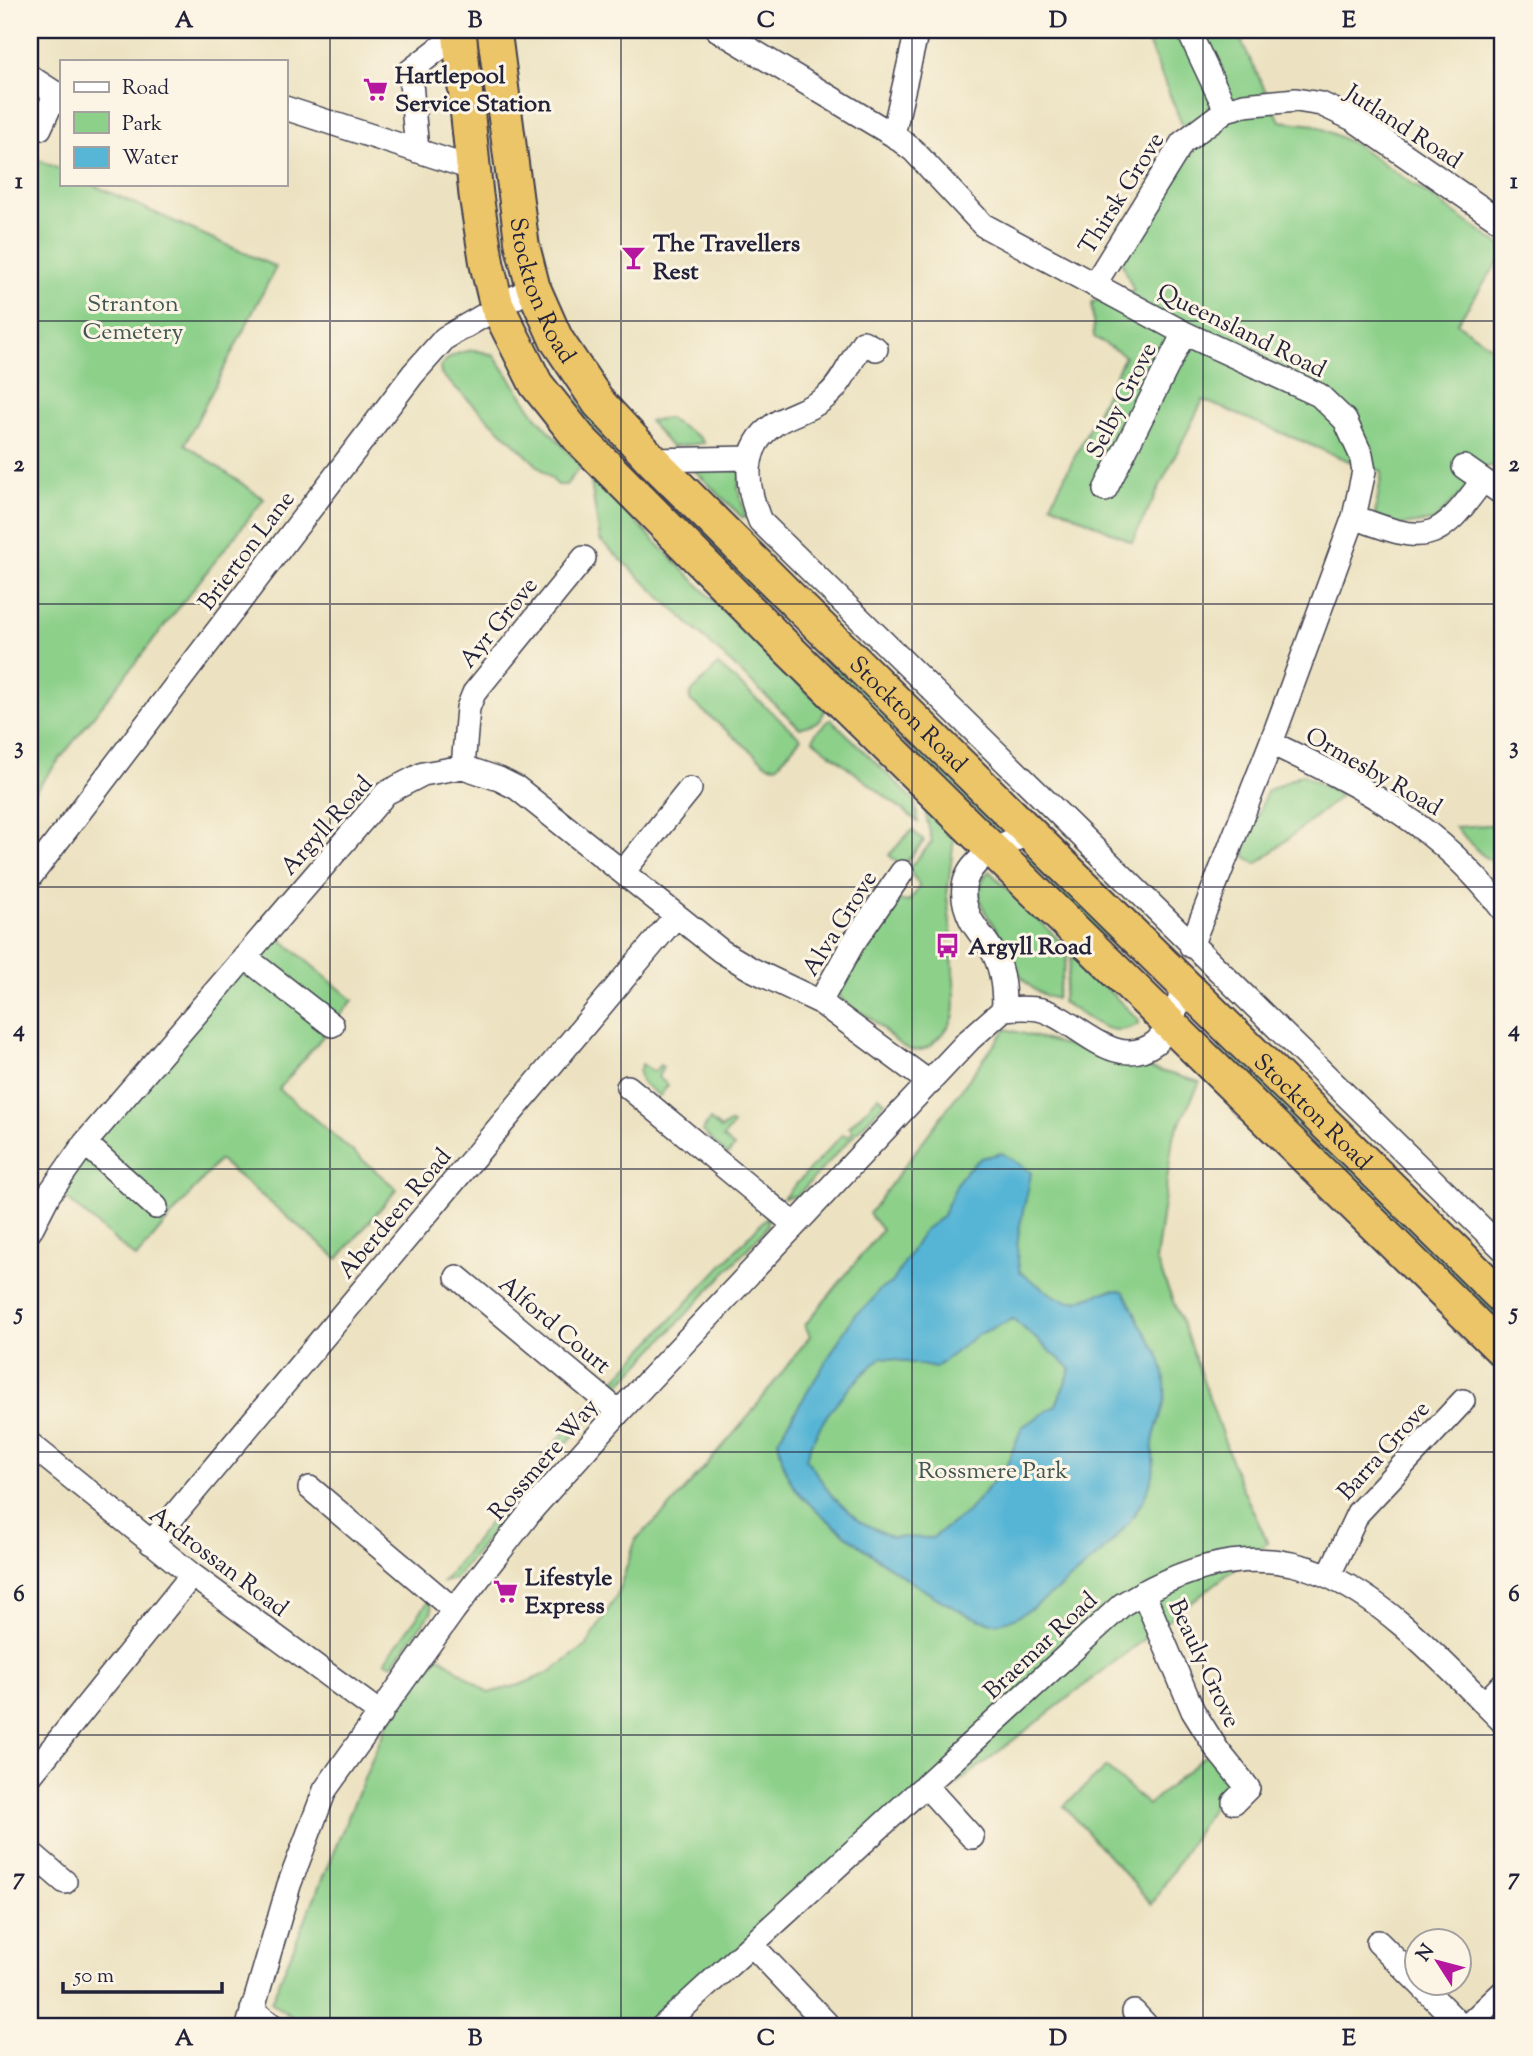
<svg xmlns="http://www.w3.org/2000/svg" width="1533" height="2056" font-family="'Sorts Mill Goudy',serif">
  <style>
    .green { fill: #8cd08a; stroke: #577962; stroke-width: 2 }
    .water { fill: #57b5d5; stroke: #3c6c88; stroke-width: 2; fill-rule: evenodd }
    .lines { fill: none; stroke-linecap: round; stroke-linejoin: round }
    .minor-casing { stroke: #403f4f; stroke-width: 26 }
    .highway-casing { stroke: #403f4f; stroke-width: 37 }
    .minor { stroke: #fff; stroke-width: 23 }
    .highway { stroke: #edc569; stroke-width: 33 }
    .grid { fill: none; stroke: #22223b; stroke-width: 2; stroke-opacity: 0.55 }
    .labels { text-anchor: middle; stroke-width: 6; stroke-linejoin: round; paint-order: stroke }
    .poi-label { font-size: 24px; font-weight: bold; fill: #22223b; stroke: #fcf5e5; text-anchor: start }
    .street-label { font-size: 24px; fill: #22223b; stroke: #fcf5e5 }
    .park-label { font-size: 24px; fill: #425653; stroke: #fcf5e5 }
    .neatline { fill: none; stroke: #22223b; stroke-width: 2.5 }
    .grid-label { font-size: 23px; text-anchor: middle; font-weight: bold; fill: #22223b }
  </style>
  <rect width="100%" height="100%" fill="#fcf5e5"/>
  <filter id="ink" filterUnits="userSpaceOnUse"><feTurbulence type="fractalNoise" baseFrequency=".0143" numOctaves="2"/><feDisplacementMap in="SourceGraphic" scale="14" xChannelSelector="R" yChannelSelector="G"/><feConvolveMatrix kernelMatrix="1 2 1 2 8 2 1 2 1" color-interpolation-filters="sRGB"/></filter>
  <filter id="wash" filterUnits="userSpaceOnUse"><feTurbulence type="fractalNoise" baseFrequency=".00686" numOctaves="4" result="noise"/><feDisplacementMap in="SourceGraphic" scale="28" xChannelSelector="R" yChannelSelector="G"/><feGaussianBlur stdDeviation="1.57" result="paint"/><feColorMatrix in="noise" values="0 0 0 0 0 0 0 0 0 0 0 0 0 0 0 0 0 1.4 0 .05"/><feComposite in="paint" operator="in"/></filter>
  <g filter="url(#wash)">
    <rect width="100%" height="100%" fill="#ece2c1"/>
    <path class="green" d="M 1143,30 L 1236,30 L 1280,121 L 1315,125 L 1358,146 L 1503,247 L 1503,255 L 1457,323 L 1503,355 L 1503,466 L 1488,466 L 1434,521 L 1400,525 L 1375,515 L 1382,471 L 1349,461 L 1203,400 L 1132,542 L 1051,504 L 1125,356 L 1094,337 L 1092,302 L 1134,291 L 1121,261 L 1193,151 Z
      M 30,156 L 61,170 L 61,184 L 91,184 L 276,267 L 185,444 L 264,499 L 30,797 Z
      M 474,350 L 494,355 L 536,416 L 581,466 L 566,485 L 558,485 L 441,374 L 440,367 C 449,355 460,352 474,350 Z
      M 578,397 L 784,609 L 783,614 L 777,615 L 576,412 Z
      M 667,418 L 699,437 L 704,443 L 671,447 L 649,421 Z
      M 743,460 L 738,488 L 746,517 L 743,518 L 691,467 Z
      M 590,476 L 784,671 L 823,706 L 825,710 L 820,721 L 800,728 L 600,540 Z
      M 805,631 L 1009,833 L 999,836 L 799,637 Z
      M 718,665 L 801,738 L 777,766 L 768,765 L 690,700 L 691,693 Z
      M 831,719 L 915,801 L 918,822 L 813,740 L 816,732 Z
      M 1302,774 L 1341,796 L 1257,864 L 1246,857 L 1244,851 L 1267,791 Z
      M 925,811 L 954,838 L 947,896 L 952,939 L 943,940 L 944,956 L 952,956 C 953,975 957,996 954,1015 C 952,1024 945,1031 939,1037 C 914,1067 895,1040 874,1021 C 862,1010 845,1008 837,992 L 888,901 L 894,904 L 898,900 L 908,902 C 928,879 916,889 909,868 L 932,842 Z
      M 1503,824 L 1503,863 C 1484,864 1469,840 1455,827 Z
      M 912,830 L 924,841 L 902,867 L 889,855 Z
      M 1029,853 L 1096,915 L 1119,952 L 1024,857 Z
      M 989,871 L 1069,950 L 1056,999 C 1021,990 1017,968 1003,940 C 991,918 965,897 989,871 Z
      M 270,930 L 353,1000 L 279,1089 L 397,1189 L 338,1259 L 219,1160 L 136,1258 L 53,1187 Z
      M 1072,955 L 1139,1020 L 1138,1024 C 1108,1042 1087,1015 1062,1002 Z
      M 1006,1029 L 1200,1082 L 1173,1137 L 1156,1260 L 1185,1330 L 1238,1479 L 1268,1543 L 644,2026 L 304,2026 L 271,2002 L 386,1726 L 438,1655 L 488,1693 L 520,1685 L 550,1672 L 587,1645 L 617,1595 L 636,1539 L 669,1508 L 743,1423 L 810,1336 L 805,1325 L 882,1230 L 869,1214 Z
      M 1228,1042 L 1503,1312 L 1503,1332 L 1219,1052 Z
      M 642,1064 L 654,1072 L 660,1065 L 663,1067 L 658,1077 L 668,1085 L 660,1096 L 641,1082 L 639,1072 Z
      M 879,1096 L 885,1102 L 797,1196 L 783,1198 L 843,1134 L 847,1137 L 853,1131 L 849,1127 Z
      M 710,1120 L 721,1129 L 729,1123 L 733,1125 L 723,1138 L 734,1147 L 727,1155 L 702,1131 Z
      M 768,1216 L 768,1225 L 763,1232 L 635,1369 L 619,1385 L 609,1386 Z
      M 592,1402 L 593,1413 L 546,1467 L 539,1461 Z
      M 508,1499 L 514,1503 L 455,1579 L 443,1582 Z
      M 430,1599 L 432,1611 L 392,1665 L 385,1661 Z
      M 1208,1753 L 1229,1781 L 1152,1904 L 1064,1806 L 1106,1767 L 1148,1805 Z"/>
    <path class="water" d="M 1002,1153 L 1031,1172 C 1027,1206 1011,1238 1020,1272 C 1034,1281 1057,1303 1074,1301 C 1092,1299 1105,1287 1123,1291 C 1131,1302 1134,1313 1140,1324 C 1156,1350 1167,1362 1165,1397 C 1164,1412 1155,1427 1153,1443 C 1152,1453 1155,1465 1153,1475 C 1139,1522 1101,1555 1064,1584 C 1050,1596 1015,1623 996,1623 C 960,1624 824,1523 799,1493 C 785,1477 782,1460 778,1440 L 855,1314 L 869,1304 L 879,1290 L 892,1283 L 924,1230 L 942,1217 L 958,1181 L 967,1170 L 981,1158 ZM 1013,1319 L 1071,1369 L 1056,1405 L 1022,1427 L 1006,1467 L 967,1512 L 932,1538 L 891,1537 L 859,1521 L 832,1496 L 806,1458 C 820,1415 848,1387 882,1357 L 935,1368 L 977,1335 Z"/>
  </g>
  <g filter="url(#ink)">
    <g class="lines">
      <defs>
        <path id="minor" d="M 718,30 L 893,135 L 913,150 L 983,225 L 1184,333 L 1319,395 L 1345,420 L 1361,455 L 1364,471 L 1354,517 L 1271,743 L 1191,946
          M 1188,30 L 1226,110
          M 30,77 L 61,97
          M 285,108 L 474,169
          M 40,128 L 56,93
          M 893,135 L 917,30
          M 417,151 L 410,71 L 459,33
          M 1094,285 L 1182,143 L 1226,110 L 1244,105 L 1296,100 L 1321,104 L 1353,119 L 1503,223
          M 876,349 L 863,342 C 852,359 842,384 827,396 C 812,410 791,413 775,424 C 740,447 746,488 760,521 L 1503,1249
          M 652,460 L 749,458
          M 1464,467 L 1503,494
          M 1105,490 L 1184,333
          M 1354,517 C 1426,544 1436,545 1483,480
          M 1271,743 C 1365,788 1439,825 1503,910
          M 463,767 L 468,708 L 474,693 L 584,558
          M 623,872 L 690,789
          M 30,877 L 413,374 L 445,338 L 533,287
          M 245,957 L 332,1025
          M 820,1002 L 853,943 L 902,872
          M 1004,1009 C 1004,991 1003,973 995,956 C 989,943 978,933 971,920 C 946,869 990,849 1030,833
          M 628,1087 L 795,1225
          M 85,1143 L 156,1207
          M 30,1231 L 49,1194 L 85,1143 L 386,793 L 423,774 L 463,767 L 499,779 L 517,788 L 721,951 L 751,969 L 820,1002 L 930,1083
          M 457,1277 L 619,1412
          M 30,1444 L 192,1575 L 381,1714
          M 310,1488 L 454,1610
          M 151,1543 L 676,916
          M 1329,1575 L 1358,1513 L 1463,1401
          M 1143,1592 L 1193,1711 L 1218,1751 L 1248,1788 L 1234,1802
          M 1485,1703 L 1503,1684
          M 30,1776 L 192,1575
          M 925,1785 L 972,1837
          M 30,1852 L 65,1882
          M 1378,1942 L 1418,1982
          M 752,1945 L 829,2026
          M 1418,1982 L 1461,2026
          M 252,2010 L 273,2026
          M 1134,2012 L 1147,2026
          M 248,2026 L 289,1885 L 325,1790 L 454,1610 L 535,1506 L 619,1412 L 969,1040 L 1004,1009 C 1016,1008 1030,1007 1042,1010 C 1077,1020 1115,1073 1155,1043 C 1170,1031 1178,1003 1185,986
          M 663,2026 L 1123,1604 C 1298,1498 1383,1603 1503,1722
          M 1467,2026 L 1503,1992"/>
        <g id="highway">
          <path d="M 459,30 L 476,195 L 487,265 L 497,306 L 536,384 L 579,438 L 782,643 L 1503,1351"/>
          <path id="s1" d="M 494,30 L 522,244 L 533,287 L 556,339 L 599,403 L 652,460 L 805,612 L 1503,1298"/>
        </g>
      </defs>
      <use href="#minor" class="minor-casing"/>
      <use href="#highway" class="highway-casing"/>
      <use href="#minor" class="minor"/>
      <use href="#highway" class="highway"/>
    </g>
  </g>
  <path class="grid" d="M 330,30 L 330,2026M 621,30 L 621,2026M 912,30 L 912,2026M 1203,30 L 1203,2026M 30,321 L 1503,321M 30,604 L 1503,604M 30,887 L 1503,887M 30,1169 L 1503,1169M 30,1452 L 1503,1452M 30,1735 L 1503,1735"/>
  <defs>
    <symbol id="supermarket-bare" viewBox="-9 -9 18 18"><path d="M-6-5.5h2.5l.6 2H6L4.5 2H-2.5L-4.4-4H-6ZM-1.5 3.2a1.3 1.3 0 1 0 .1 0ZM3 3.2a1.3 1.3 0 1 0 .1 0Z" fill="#b5179e" stroke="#fcf5e5" stroke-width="2.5" paint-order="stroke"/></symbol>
    <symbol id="bar-bare" viewBox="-9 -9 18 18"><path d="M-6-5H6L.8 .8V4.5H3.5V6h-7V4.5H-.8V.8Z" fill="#b5179e" stroke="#fcf5e5" stroke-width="2.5" paint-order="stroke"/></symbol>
    <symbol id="bus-bare" viewBox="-9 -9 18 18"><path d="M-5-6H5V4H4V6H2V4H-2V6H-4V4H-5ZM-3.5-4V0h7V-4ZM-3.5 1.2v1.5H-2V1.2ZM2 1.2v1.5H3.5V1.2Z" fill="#b5179e" stroke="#fcf5e5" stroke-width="2.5" paint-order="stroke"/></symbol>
  </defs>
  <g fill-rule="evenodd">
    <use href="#supermarket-bare" x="358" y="72" width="35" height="35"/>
    <use href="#bar-bare" x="616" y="240" width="35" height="35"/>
    <use href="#bus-bare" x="930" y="928" width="35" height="35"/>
    <use href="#supermarket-bare" x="488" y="1574" width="35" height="35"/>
  </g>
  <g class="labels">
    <g class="poi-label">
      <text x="395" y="83">Hartlepool<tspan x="395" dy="28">Service Station</tspan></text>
      <text x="653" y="251">The Travellers<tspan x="653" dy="28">Rest</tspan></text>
      <text x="968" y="954">Argyll Road</text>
      <text x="525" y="1585">Lifestyle<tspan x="525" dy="28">Express</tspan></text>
    </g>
    <g class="street-label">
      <text transform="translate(1404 126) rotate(33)" y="8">Jutland Road</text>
      <text transform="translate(1121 193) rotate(-58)" y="8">Thirsk Grove</text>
      <text dy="8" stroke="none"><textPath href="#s1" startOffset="266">Stockton Road</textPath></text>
      <text transform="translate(1242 330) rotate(26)" y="8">Queensland Road</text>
      <text transform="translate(1121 400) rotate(-63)" y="8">Selby Grove</text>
      <text transform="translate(246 550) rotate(-53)" y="8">Brierton Lane</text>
      <text transform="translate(498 622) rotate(-51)" y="8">Ayr Grove</text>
      <text dy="8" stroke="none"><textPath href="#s1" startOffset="833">Stockton Road</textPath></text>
      <text transform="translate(1374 771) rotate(30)" y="8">Ormesby Road</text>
      <text transform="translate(326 825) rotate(-48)" y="8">Argyll Road</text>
      <text transform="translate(839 923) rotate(-58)" y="8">Alva Grove</text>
      <text dy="8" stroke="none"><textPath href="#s1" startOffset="1400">Stockton Road</textPath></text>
      <text transform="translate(394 1213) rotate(-50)" y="8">Aberdeen Road</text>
      <text transform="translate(555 1324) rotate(40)" y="8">Alford Court</text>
      <text transform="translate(1383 1450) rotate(-48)" y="8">Barra Grove</text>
      <text transform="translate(543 1459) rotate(-49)" y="8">Rossmere Way</text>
      <text transform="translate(219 1561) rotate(37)" y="8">Ardrossan Road</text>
      <text transform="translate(1040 1645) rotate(-43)" y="8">Braemar Road</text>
      <text transform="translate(1205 1663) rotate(65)" y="8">Beauly Grove</text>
    </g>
    <g class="park-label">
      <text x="133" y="311">Stranton<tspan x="133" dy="28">Cemetery</tspan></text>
      <text x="993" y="1478">Rossmere Park</text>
    </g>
  </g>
  <rect width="1533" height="2056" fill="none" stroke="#fcf5e5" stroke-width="77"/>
  <rect x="60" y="60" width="228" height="126" fill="#fcf5e5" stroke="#a5a1a1" stroke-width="2"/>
  <rect x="74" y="82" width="35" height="10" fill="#ffffff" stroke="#a5a1a1" stroke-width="2"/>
  <text x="122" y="94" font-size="21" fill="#22223b">Road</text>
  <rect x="74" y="112" width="35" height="21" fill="#8cd08a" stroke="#a5a1a1" stroke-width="2"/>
  <text x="122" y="130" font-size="21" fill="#22223b">Park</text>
  <rect x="74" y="147" width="35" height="21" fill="#57b5d5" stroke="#a5a1a1" stroke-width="2"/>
  <text x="122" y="164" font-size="21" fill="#22223b">Water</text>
  <g transform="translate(1438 1962) rotate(306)"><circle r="33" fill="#fcf5e5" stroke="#a5a1a1" stroke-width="2"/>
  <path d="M0-5L12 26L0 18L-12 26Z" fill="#b5179e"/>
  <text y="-10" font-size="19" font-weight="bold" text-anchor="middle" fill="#22223b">N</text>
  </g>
  <path d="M63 1982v10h159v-10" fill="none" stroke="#22223b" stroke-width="3.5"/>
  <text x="74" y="1982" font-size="21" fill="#22223b" stroke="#fcf5e5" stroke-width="5" paint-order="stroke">50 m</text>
  <rect x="38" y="38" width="1456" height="1980" class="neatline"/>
  <g class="grid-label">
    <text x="184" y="27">A</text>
    <text x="475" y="27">B</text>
    <text x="766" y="27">C</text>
    <text x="1058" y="27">D</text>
    <text x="1349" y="27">E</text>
    <text x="19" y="188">1</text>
    <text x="1514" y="188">1</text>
    <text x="19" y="471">2</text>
    <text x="1514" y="471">2</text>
    <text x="19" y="753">3</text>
    <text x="1514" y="753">3</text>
    <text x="19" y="1036">4</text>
    <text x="1514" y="1036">4</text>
    <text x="19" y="1319">5</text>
    <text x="1514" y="1319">5</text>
    <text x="19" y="1601">6</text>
    <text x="1514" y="1601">6</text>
    <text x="19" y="1884">7</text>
    <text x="1514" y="1884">7</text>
    <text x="184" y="2045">A</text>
    <text x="475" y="2045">B</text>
    <text x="766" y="2045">C</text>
    <text x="1058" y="2045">D</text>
    <text x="1349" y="2045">E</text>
  </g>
</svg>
